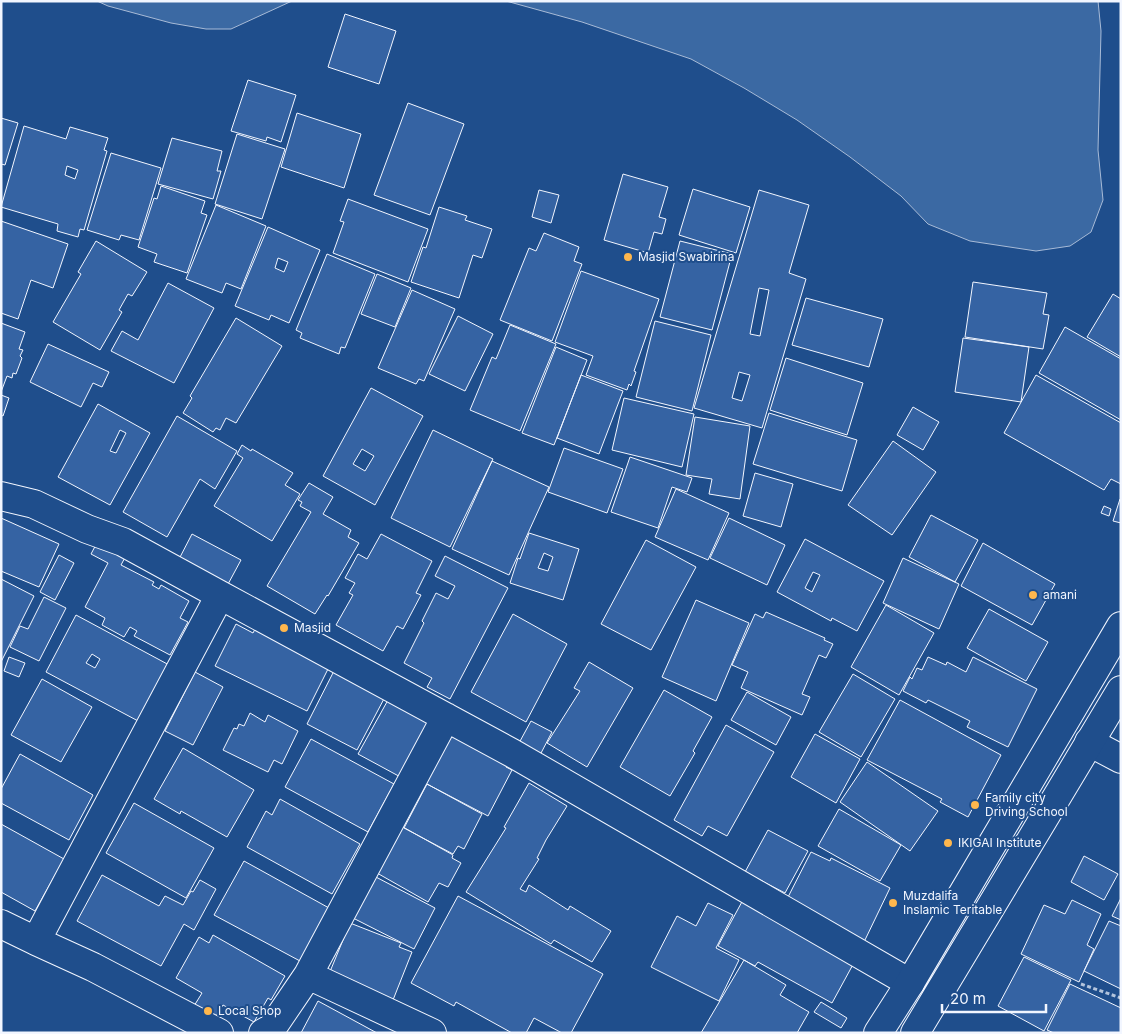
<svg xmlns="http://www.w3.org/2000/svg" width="1122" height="1034" font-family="Inter,sans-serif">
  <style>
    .water { fill: #3b69a3; stroke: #a8bbd7 }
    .building { fill: #3563a3; stroke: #f2f6ff; fill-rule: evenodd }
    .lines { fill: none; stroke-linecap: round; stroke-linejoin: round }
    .street-casing { stroke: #f2f6ff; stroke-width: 30 }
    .secondary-casing { stroke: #f2f6ff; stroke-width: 30 }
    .path { stroke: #b3c4dc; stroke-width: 3; stroke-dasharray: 4 2.5; stroke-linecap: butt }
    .street { stroke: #1f4e8c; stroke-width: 28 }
    .secondary { stroke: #1f4e8c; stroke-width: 28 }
    .poi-dot { fill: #ffb74d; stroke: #1f4e8c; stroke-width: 2 }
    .labels { text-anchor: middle; stroke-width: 4; stroke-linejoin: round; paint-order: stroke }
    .poi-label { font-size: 12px; fill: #f2f6ff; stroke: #1f4e8c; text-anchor: start }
  </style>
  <rect width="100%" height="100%" fill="#1f4e8c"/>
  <path class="water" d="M 97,1 L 292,1 L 231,29 L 206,29 L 171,23 L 108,6 Z
    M 506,1 L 1098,1 L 1101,31 L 1098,150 L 1103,200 L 1091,232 L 1070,246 L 1036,251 L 970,241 L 928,224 L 901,196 L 850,157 L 797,120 L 744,88 L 691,59 L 582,22 Z"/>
  <path class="building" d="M 345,14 L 396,31 L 379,84 L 328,67 Z
    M 248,80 L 296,95 L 281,142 L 267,137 L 266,141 L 231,131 Z
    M 408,103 L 464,124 L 430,215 L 374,195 Z
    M 297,113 L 361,134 L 344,188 L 281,167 Z
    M 1,118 L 18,123 L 5,165 L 1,164 Z
    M 24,126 L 66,139 L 70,127 L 108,138 L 104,150 L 107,151 L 84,230 L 80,229 L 78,237 L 57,231 L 58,224 L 1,207 ZM 67,166 L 78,170 L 75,179 L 65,175 Z
    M 237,134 L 285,149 L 262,219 L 215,204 Z
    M 172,138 L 222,151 L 217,171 L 221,171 L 213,199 L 158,184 Z
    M 111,153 L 161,168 L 139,240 L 121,235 L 119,240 L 87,230 Z
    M 623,174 L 668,187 L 659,217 L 666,219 L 662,234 L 654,232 L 648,253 L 604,240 Z
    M 161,186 L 205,201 L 201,213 L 207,215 L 187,273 L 154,262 L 157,254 L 138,247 L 154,198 L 157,199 Z
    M 693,189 L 750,207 L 736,253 L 679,235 Z
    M 539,190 L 559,195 L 551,223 L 532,217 Z
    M 759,190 L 809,205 L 789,273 L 806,279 L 762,428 L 694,408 ZM 759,288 L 769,290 L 760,336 L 750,334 ZM 739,372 L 750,375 L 742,401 L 732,398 Z
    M 348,199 L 428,229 L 408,282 L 333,253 L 344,222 L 340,221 Z
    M 216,205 L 266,226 L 241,289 L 226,283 L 222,293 L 186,279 Z
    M 439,207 L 467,216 L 465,220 L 492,229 L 482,258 L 473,255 L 459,298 L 411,282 L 423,247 L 426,248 Z
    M 1,221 L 68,244 L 53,288 L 31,280 L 18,319 L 1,313 Z
    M 268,227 L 320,250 L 289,323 L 271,315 L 269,320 L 235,306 ZM 278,258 L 288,262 L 284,272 L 275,268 Z
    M 544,233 L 579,247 L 574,261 L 582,264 L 552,341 L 500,320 L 529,248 L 536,251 Z
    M 96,241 L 147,272 L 132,296 L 128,294 L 119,310 L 122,312 L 100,350 L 53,322 L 81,274 L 78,272 Z
    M 680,241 L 732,254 L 712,330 L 660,317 Z
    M 327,254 L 375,274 L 345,348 L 341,347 L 339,354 L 300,338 L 302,333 L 296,330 Z
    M 581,271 L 659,299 L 634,371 L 636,372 L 631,386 L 629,384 L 627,390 L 586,375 L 593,356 L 555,342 Z
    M 377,274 L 411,288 L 395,327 L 361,314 Z
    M 973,282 L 1047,293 L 1043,314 L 1049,315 L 1043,349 L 965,337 Z
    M 168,283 L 214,308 L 174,383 L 111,351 L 122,331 L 138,340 Z
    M 412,290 L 455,309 L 424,381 L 419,379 L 416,384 L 378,368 Z
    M 1113,294 L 1121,299 L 1121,357 L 1087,337 Z
    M 806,298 L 883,319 L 869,367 L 792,345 Z
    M 458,316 L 493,334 L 465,391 L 429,374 Z
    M 236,318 L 282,346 L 236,423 L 226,418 L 220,430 L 216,428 L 213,432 L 183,413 L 192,398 L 190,396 Z
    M 655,321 L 711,335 L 692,411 L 636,397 Z
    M 1,323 L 25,332 L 19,349 L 23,350 L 20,356 L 22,358 L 16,374 L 13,373 L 12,378 L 7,376 L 1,392 Z
    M 510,325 L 556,344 L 520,431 L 470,410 L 492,357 L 496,359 Z
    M 1065,327 L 1121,359 L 1121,420 L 1039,373 Z
    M 963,338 L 1029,347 L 1021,402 L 955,392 Z
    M 48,344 L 109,372 L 102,387 L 93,383 L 81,407 L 30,382 Z
    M 556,347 L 587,360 L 554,445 L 522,433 Z
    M 786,358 L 863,383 L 847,435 L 770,410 Z
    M 581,375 L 623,391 L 599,454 L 557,438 Z
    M 1036,375 L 1121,423 L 1121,484 L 1111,479 L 1104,490 L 1004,433 Z
    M 371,388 L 423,416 L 375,505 L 323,476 ZM 362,449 L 374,456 L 365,471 L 353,464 Z
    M 1,395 L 9,398 L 3,416 L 1,415 Z
    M 624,398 L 694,414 L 682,467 L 612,450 Z
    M 98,404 L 150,433 L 110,505 L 58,477 ZM 120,430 L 126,433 L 116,453 L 110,451 Z
    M 913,407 L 939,422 L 923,450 L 897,435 Z
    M 769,413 L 857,440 L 842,491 L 753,464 Z
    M 177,416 L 237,451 L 215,489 L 200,479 L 167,537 L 123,512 Z
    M 695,417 L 750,426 L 740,499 L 709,494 L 712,479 L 686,475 Z
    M 433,430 L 493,459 L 450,547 L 391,518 Z
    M 893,441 L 936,472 L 892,535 L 848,505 Z
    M 242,445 L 251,451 L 252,449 L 293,473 L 285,485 L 300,494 L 272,541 L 214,506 L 243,458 L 237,454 Z
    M 564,448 L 623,469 L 607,513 L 548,492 Z
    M 630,457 L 692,478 L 687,492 L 672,487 L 658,528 L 611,512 Z
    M 492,461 L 549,487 L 509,575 L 452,549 Z
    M 755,473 L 793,484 L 781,527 L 743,516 Z
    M 309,483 L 333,497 L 323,514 L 351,530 L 348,537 L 359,543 L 328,596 L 327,595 L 315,614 L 267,586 L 311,512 L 300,506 L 302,502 L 298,500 Z
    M 676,489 L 729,513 L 708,560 L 655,537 Z
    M 1120,499 L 1121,500 L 1121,523 L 1113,521 Z
    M 1104,506 L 1111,509 L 1109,516 L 1101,513 Z
    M 931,515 L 978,540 L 955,582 L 909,557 Z
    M 1,518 L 59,544 L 39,587 L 1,571 Z
    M 729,518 L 785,545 L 767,585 L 710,558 Z
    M 529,533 L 579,549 L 563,600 L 510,583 L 518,558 L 520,559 ZM 544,553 L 553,557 L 548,571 L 538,568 Z
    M 192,534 L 241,560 L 227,586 L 178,561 Z
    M 381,534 L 432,561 L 416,593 L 421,595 L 403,629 L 397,626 L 383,651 L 336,625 L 353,595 L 349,593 L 355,583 L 345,578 L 358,554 L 367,559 Z
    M 100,537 L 128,552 L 121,565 L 154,582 L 152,585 L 159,589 L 161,585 L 189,601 L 180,618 L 188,622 L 170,655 L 134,636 L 137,631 L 130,627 L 124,637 L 102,625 L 105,618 L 85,607 L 108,563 L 91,554 Z
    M 805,539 L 884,581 L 857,631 L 832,618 L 831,621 L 777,592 ZM 813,572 L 820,575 L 812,592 L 805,588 Z
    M 646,540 L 696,567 L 651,650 L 601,624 Z
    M 983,543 L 1055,584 L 1032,625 L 961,586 Z
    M 59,555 L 74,563 L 55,600 L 40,592 Z
    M 445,556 L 508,588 L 450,699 L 427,687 L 432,678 L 404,663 L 424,623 L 422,621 L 436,593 L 448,599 L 455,586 L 435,576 Z
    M 903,558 L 959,584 L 939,629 L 883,603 Z
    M 1,579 L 34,596 L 1,662 Z
    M 44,597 L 66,608 L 39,661 L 10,647 L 20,626 L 28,629 Z
    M 696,600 L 749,623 L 716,701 L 662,677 Z
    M 886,605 L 934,633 L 899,695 L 851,667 Z
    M 989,609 L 1048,642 L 1026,681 L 967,648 Z
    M 766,612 L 825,638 L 824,640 L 833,644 L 826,658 L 819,655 L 802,694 L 810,697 L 802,715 L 741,688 L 748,672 L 732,665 L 755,614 L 763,618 Z
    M 513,614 L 567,644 L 526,722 L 471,692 Z
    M 76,615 L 171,666 L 140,722 L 46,672 ZM 92,654 L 100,659 L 95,668 L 86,663 Z
    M 236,624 L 253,633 L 256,627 L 331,663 L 307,711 L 215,666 Z
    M 9,657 L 25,663 L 19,677 L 4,671 Z
    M 928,657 L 946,665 L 947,662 L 966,672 L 973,657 L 1037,689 L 1008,747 L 967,727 L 970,721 L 928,700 L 926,703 L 903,691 L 910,677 L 912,679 L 917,668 L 922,670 Z
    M 589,662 L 633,688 L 587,767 L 547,743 L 580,691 L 574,688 Z
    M 337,665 L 386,695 L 357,750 L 307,724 Z
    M 195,672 L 223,687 L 193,745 L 165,731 Z
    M 853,674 L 895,699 L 861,757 L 819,732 Z
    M 42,679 L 92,707 L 61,762 L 11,735 Z
    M 664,690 L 712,717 L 693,751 L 695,753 L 670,796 L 620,767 Z
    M 747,692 L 791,717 L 776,745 L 731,720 Z
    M 388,700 L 435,726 L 406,780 L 358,754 Z
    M 900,700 L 1001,755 L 968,817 L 940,802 L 942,799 L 867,760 Z
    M 250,713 L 265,722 L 268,715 L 298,731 L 282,764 L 274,760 L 268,772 L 223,750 L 234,728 L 237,729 L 239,724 L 244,726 Z
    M 531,721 L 552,732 L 540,755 L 519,743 Z
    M 726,725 L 774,752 L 727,836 L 708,826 L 702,836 L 674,820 Z
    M 452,731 L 509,761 L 506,767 L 512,770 L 488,816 L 425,783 Z
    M 815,734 L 860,759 L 836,803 L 791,777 Z
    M 311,739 L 394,784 L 368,832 L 285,787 Z
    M 183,748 L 254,790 L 227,837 L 181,811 L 180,814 L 154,799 Z
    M 20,754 L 93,795 L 69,840 L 1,803 L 1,789 Z
    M 867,762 L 938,811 L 910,851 L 840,802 Z
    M 529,783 L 567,806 L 546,840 L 537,858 L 539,859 L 520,889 L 526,892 L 529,885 L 568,910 L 570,906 L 611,931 L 592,962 L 554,940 L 551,944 L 466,892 L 506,828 L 504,827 Z
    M 427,784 L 482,814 L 464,849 L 458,846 L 453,854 L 404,828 Z
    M 280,799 L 360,844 L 332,894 L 247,847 L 266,811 L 272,815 Z
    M 134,803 L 214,848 L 186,898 L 106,853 Z
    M 839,809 L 901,845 L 880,881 L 818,846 Z
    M 1,824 L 64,859 L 35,911 L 1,892 Z
    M 403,827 L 453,855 L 452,858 L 461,863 L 448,887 L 439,883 L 428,902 L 377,873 Z
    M 768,830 L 808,851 L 785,893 L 745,872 Z
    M 811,852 L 830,861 L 831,858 L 890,888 L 864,942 L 786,901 Z
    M 1084,856 L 1118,874 L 1104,900 L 1071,882 Z
    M 244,861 L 329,908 L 300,961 L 214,915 Z
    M 102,875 L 159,906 L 165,896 L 183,905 L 191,891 L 193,892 L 200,880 L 216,889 L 194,930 L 184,924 L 161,966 L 77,921 Z
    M 374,876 L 435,908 L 414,949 L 353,918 Z
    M 458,896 L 603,974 L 571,1033 L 562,1033 L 534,1018 L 526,1033 L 512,1033 L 456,1002 L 454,1006 L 411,983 Z
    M 744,898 L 856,959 L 832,1003 L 758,962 L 755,966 L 718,946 Z
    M 1121,898 L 1121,920 L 1112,916 Z
    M 1072,900 L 1101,914 L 1087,945 L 1094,949 L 1079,982 L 1021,954 L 1044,905 L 1065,914 Z
    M 708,903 L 733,915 L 716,948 L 739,960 L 719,1001 L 651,967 L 677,916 L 696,926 Z
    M 1109,921 L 1121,926 L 1121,989 L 1084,971 Z
    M 350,923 L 401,943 L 399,947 L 412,952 L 393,1000 L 329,974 Z
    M 213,935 L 285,976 L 271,1000 L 268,998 L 254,1022 L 223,1005 L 215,1018 L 194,1006 L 202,993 L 176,978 L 199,937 L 209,943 Z
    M 1024,957 L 1071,980 L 1044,1031 L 998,1006 Z
    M 744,960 L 786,985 L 780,995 L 809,1012 L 797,1033 L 701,1033 Z
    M 1070,984 L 1121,1008 L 1121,1033 L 1054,1033 L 1047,1030 Z
    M 318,1001 L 377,1033 L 301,1033 Z
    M 821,1002 L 847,1018 L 841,1028 L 814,1012 Z"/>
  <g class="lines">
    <defs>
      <path id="street" d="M 1,496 L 34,504 L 87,529 L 123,542 L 220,595
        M 1089,742 L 1121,759
        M 1,924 L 36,941
        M 219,1033 L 93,967 L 36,941 L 220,595 L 512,753 L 910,983
        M 263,1033 L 272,1028 L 308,975
        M 432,1033 L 308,975 L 446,717"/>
      <path id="secondary" d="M 878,1033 L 910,983 L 1121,626
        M 915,1033 L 1121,690"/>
    </defs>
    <use href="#street" class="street-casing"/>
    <use href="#secondary" class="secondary-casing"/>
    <path class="path" d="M 1081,984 L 1121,998"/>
    <use href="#street" class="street"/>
    <use href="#secondary" class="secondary"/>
  </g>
  <g class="poi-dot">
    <circle cx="628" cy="257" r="5"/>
    <circle cx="1033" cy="595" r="5"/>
    <circle cx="284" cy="628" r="5"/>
    <circle cx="975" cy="805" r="5"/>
    <circle cx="948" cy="843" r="5"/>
    <circle cx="893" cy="903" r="5"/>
    <circle cx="208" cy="1011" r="5"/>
  </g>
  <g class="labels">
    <g class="poi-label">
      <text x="638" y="261">Masjid Swabirina</text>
      <text x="1043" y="599">amani</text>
      <text x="294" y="632">Masjid</text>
      <text x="985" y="802">Family city<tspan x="985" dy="14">Driving School</tspan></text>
      <text x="958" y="847">IKIGAI Institute</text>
      <text x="903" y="900">Muzdalifa<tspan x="903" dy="14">Inslamic Teritable</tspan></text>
      <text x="218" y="1015">Local Shop</text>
    </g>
  </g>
  <rect width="1122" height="1034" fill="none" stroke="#f2f6ff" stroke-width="5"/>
  <path d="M942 1004v8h104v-8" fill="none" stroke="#f2f6ff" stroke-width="2.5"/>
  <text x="950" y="1004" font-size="15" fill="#f2f6ff" stroke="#1f4e8c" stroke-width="4" paint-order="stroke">20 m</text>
</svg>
